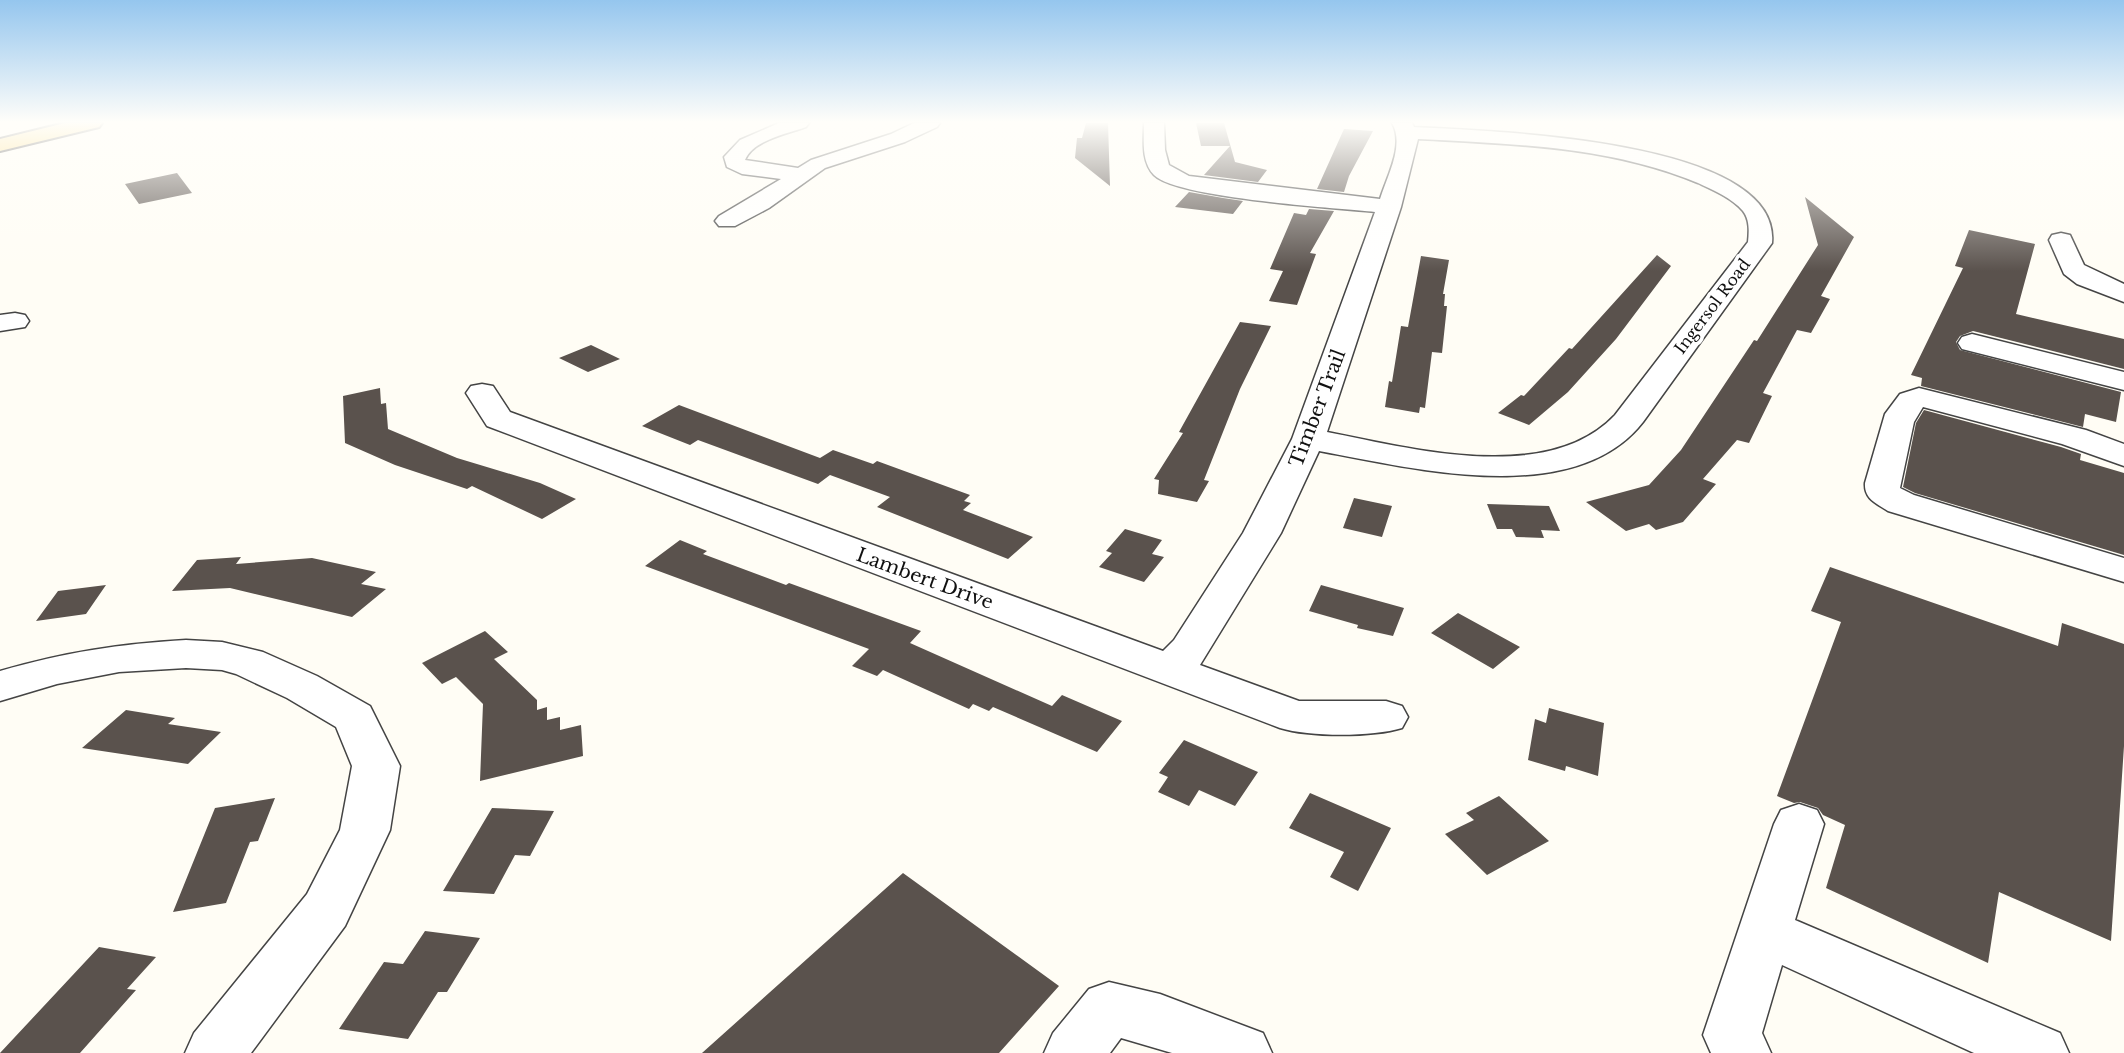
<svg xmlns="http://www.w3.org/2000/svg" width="2124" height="1053" font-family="'Libre Baskerville',serif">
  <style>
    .building { fill: #5a524d }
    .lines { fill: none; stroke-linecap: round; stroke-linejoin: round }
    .minor-casing { stroke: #444; stroke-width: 3 }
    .major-casing { stroke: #222; stroke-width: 4 }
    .minor { fill: #fff; fill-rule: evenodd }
    .major { fill: #f9d66b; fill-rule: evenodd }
    .labels { text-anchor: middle; stroke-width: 7; stroke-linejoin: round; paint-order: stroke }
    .far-street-label { font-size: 16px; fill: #111; stroke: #fff }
    .street-label { font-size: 19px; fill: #111; stroke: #fff }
  </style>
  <rect width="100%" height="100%" fill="#fffdf5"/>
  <path class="building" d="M 1086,123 L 1108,123 L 1110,186 L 1075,158 L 1077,138 L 1082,138 Z
    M 1196,123 L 1224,123 L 1235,162 L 1267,170 L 1258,182 L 1204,175 L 1230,146 L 1201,146 Z
    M 1344,129 L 1373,131 L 1349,176 L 1344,192 L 1317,189 Z
    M 177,173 L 192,193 L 139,204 L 125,184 Z
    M 1189,192 L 1223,198 L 1243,201 L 1233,214 L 1175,207 Z
    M 1805,197 L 1854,237 L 1821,296 L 1830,299 L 1811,333 L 1797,330 L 1763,393 L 1772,396 L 1749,443 L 1737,440 L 1703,479 L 1716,484 L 1683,522 L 1656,530 L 1649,524 L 1626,531 L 1586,502 L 1649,485 L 1681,450 L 1754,340 L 1757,341 L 1818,245 Z
    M 1309,209 L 1334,211 L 1310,253 L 1316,254 L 1297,305 L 1269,301 L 1283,271 L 1270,269 L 1294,213 L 1306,215 Z
    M 1969,230 L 2035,244 L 2016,314 L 2124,339 L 2124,369 L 1973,331 L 1960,336 L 1956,342 L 1960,350 L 2121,392 L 2116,422 L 2085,414 L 2083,427 L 1921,386 L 1922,378 L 1911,375 L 1963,268 L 1955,266 Z
    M 1657,255 L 1671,266 L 1616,339 L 1568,392 L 1529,425 L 1498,413 L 1521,395 L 1524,396 L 1569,348 L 1572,349 Z
    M 1421,256 L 1449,260 L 1443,294 L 1445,294 L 1444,306 L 1447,306 L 1442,353 L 1432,352 L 1425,408 L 1420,407 L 1419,413 L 1385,407 L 1389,381 L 1392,382 L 1401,326 L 1408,327 Z
    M 1240,322 L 1271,326 L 1240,389 L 1204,480 L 1209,481 L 1197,502 L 1158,494 L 1159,480 L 1154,479 L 1183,433 L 1179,432 Z
    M 591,345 L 620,359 L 588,372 L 559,358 Z
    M 380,388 L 381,404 L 386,403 L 388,429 L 457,458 L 540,483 L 576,499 L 542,519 L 472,486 L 467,489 L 395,465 L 345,443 L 343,396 Z
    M 679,405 L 820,458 L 833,450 L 873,464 L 877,461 L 970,495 L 964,501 L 971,503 L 963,510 L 1033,537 L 1008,559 L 877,507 L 890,497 L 830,475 L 818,484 L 698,440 L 690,445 L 642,426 Z
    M 1924,410 L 2061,447 L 2081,454 L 2080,460 L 2124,473 L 2124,555 L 1915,493 L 1903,487 L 1916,423 Z
    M 1354,498 L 1392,506 L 1382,537 L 1343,528 Z
    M 1487,504 L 1549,506 L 1560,531 L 1541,530 L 1544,538 L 1516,537 L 1512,529 L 1497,529 Z
    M 1125,529 L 1162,540 L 1152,554 L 1164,557 L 1144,582 L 1099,567 L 1112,553 L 1106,551 Z
    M 680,540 L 707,551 L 703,554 L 786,585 L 789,583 L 921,631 L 910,643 L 1052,706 L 1062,695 L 1122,721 L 1097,752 L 993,707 L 989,711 L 973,704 L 969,709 L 883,670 L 877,676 L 852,666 L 869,649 L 645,566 Z
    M 241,557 L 236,564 L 312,558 L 376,572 L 361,584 L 386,589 L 352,617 L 230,588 L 172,591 L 197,560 Z
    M 1830,567 L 2058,646 L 2062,623 L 2124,644 L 2124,746 L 2111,941 L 1999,892 L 1988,963 L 1826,888 L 1845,825 L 1823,815 L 1818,808 L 1800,802 L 1794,803 L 1777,796 L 1841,622 L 1811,611 Z
    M 106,585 L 86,614 L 36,621 L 58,591 Z
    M 1321,585 L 1404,608 L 1393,636 L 1357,628 L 1358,625 L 1309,611 Z
    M 1458,613 L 1520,647 L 1493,669 L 1431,633 Z
    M 485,631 L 508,652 L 494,659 L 537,700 L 537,710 L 547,707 L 547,720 L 560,717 L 560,730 L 581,725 L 583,756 L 480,781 L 483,704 L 456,677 L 442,684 L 422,663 Z
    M 1549,708 L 1604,723 L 1598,776 L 1566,766 L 1565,771 L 1528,760 L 1535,719 L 1546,723 Z
    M 126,710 L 175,718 L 168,724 L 221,732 L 188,764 L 82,748 Z
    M 1184,740 L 1258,772 L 1235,806 L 1199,790 L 1189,806 L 1158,792 L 1168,777 L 1159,773 Z
    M 1310,793 L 1391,828 L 1358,891 L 1330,877 L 1344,852 L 1289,828 Z
    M 1499,796 L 1549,841 L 1487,875 L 1445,834 L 1474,820 L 1466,813 Z
    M 275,798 L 258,841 L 250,842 L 226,903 L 173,912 L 215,808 Z
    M 492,808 L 554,811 L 530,856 L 515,855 L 494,894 L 443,891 Z
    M 903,873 L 1059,986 L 999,1053 L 702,1053 Z
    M 425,931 L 480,938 L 447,992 L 438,992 L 408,1039 L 339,1029 L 384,962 L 403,964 Z
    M 99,947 L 156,957 L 127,989 L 136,990 L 80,1053 L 0,1053 Z"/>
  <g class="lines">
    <defs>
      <path id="minor" d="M 779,123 L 809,123 L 806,127 C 787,134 753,140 745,160 L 798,168 L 811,160 L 891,134 L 914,123 L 940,123 L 937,127 L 905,142 L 825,168 L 769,208 L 735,226 L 719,226 L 715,221 L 719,216 L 781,179 L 742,174 L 727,167 L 724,157 L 740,140 Z
        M 1144,123 L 1164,123 L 1165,150 L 1169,165 L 1189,176 L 1380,199 C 1387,176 1405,145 1392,123 L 1412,123 L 1414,127 C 1485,131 1782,138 1772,243 L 1643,422 C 1574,510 1412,468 1319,451 L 1281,533 L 1200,665 L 1299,701 L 1386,701 L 1402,706 L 1408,717 L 1402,728 C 1373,737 1309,737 1280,728 L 487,426 L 466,393 L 471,386 L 482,384 L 493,386 L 510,412 L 1163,651 L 1174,640 L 1243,533 L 1292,439 L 1375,212 C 1336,208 1176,198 1154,175 C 1141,161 1144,141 1144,123 ZM 1418,139 C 1513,144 1609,146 1698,183 C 1713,190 1732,198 1743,211 C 1750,220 1749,232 1748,242 L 1615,415 C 1548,486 1410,448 1327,432 L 1401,207 Z
        M 2061,233 L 2070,235 L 2084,265 L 2124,284 L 2124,302 L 2077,284 L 2064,274 L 2049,240 L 2052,235 Z
        M 15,313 L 25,315 L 29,321 L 25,327 L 0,331 L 0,315 Z
        M 1972,334 L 2124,372 L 2124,390 L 1962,349 L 1958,343 L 1962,337 Z
        M 1919,388 L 2086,430 L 2124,444 L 2124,466 L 2062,444 L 1923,407 L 1914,422 L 1900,488 L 1914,495 L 2124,558 L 2124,582 L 1888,511 C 1876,503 1864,499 1865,483 L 1885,414 L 1900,394 Z
        M 186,640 L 222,642 L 263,652 L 317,676 L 370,706 L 400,766 L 390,830 L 345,926 L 251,1053 L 185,1053 L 194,1033 L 307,894 L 340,830 L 352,766 L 336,727 L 287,698 L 236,674 L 222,670 L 186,668 L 119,672 L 57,684 L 0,701 L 0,671 C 65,652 119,644 186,640 Z
        M 1799,804 L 1817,810 L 1824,824 L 1795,920 L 2060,1033 L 2069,1053 L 1974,1053 L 1782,965 L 1762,1033 L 1771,1053 L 1711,1053 L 1703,1035 L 1774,824 L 1781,810 Z
        M 1109,982 L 1160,994 L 1263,1033 L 1272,1053 L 1172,1053 L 1121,1038 L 1110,1053 L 1044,1053 L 1053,1033 L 1089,989 Z"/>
      <path id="major" d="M 65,123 L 102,123 L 99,127 L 0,151 L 0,139 Z"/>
    </defs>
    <use href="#minor" class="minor-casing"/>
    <use href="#major" class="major-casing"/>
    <use href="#minor" class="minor"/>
    <use href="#major" class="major"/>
  </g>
  <linearGradient id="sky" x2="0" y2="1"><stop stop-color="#95c6ee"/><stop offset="0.45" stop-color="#fffefa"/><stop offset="1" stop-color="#fffefa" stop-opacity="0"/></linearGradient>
  <rect width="2124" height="271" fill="url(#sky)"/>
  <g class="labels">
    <g class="far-street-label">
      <text transform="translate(1712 306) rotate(-53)" y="6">Ingersol Road</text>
    </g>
    <g class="street-label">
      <text transform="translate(1317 408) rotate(-69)" y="7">Timber Trail</text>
      <text transform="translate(925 578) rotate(20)" y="7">Lambert Drive</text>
    </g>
  </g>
</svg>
